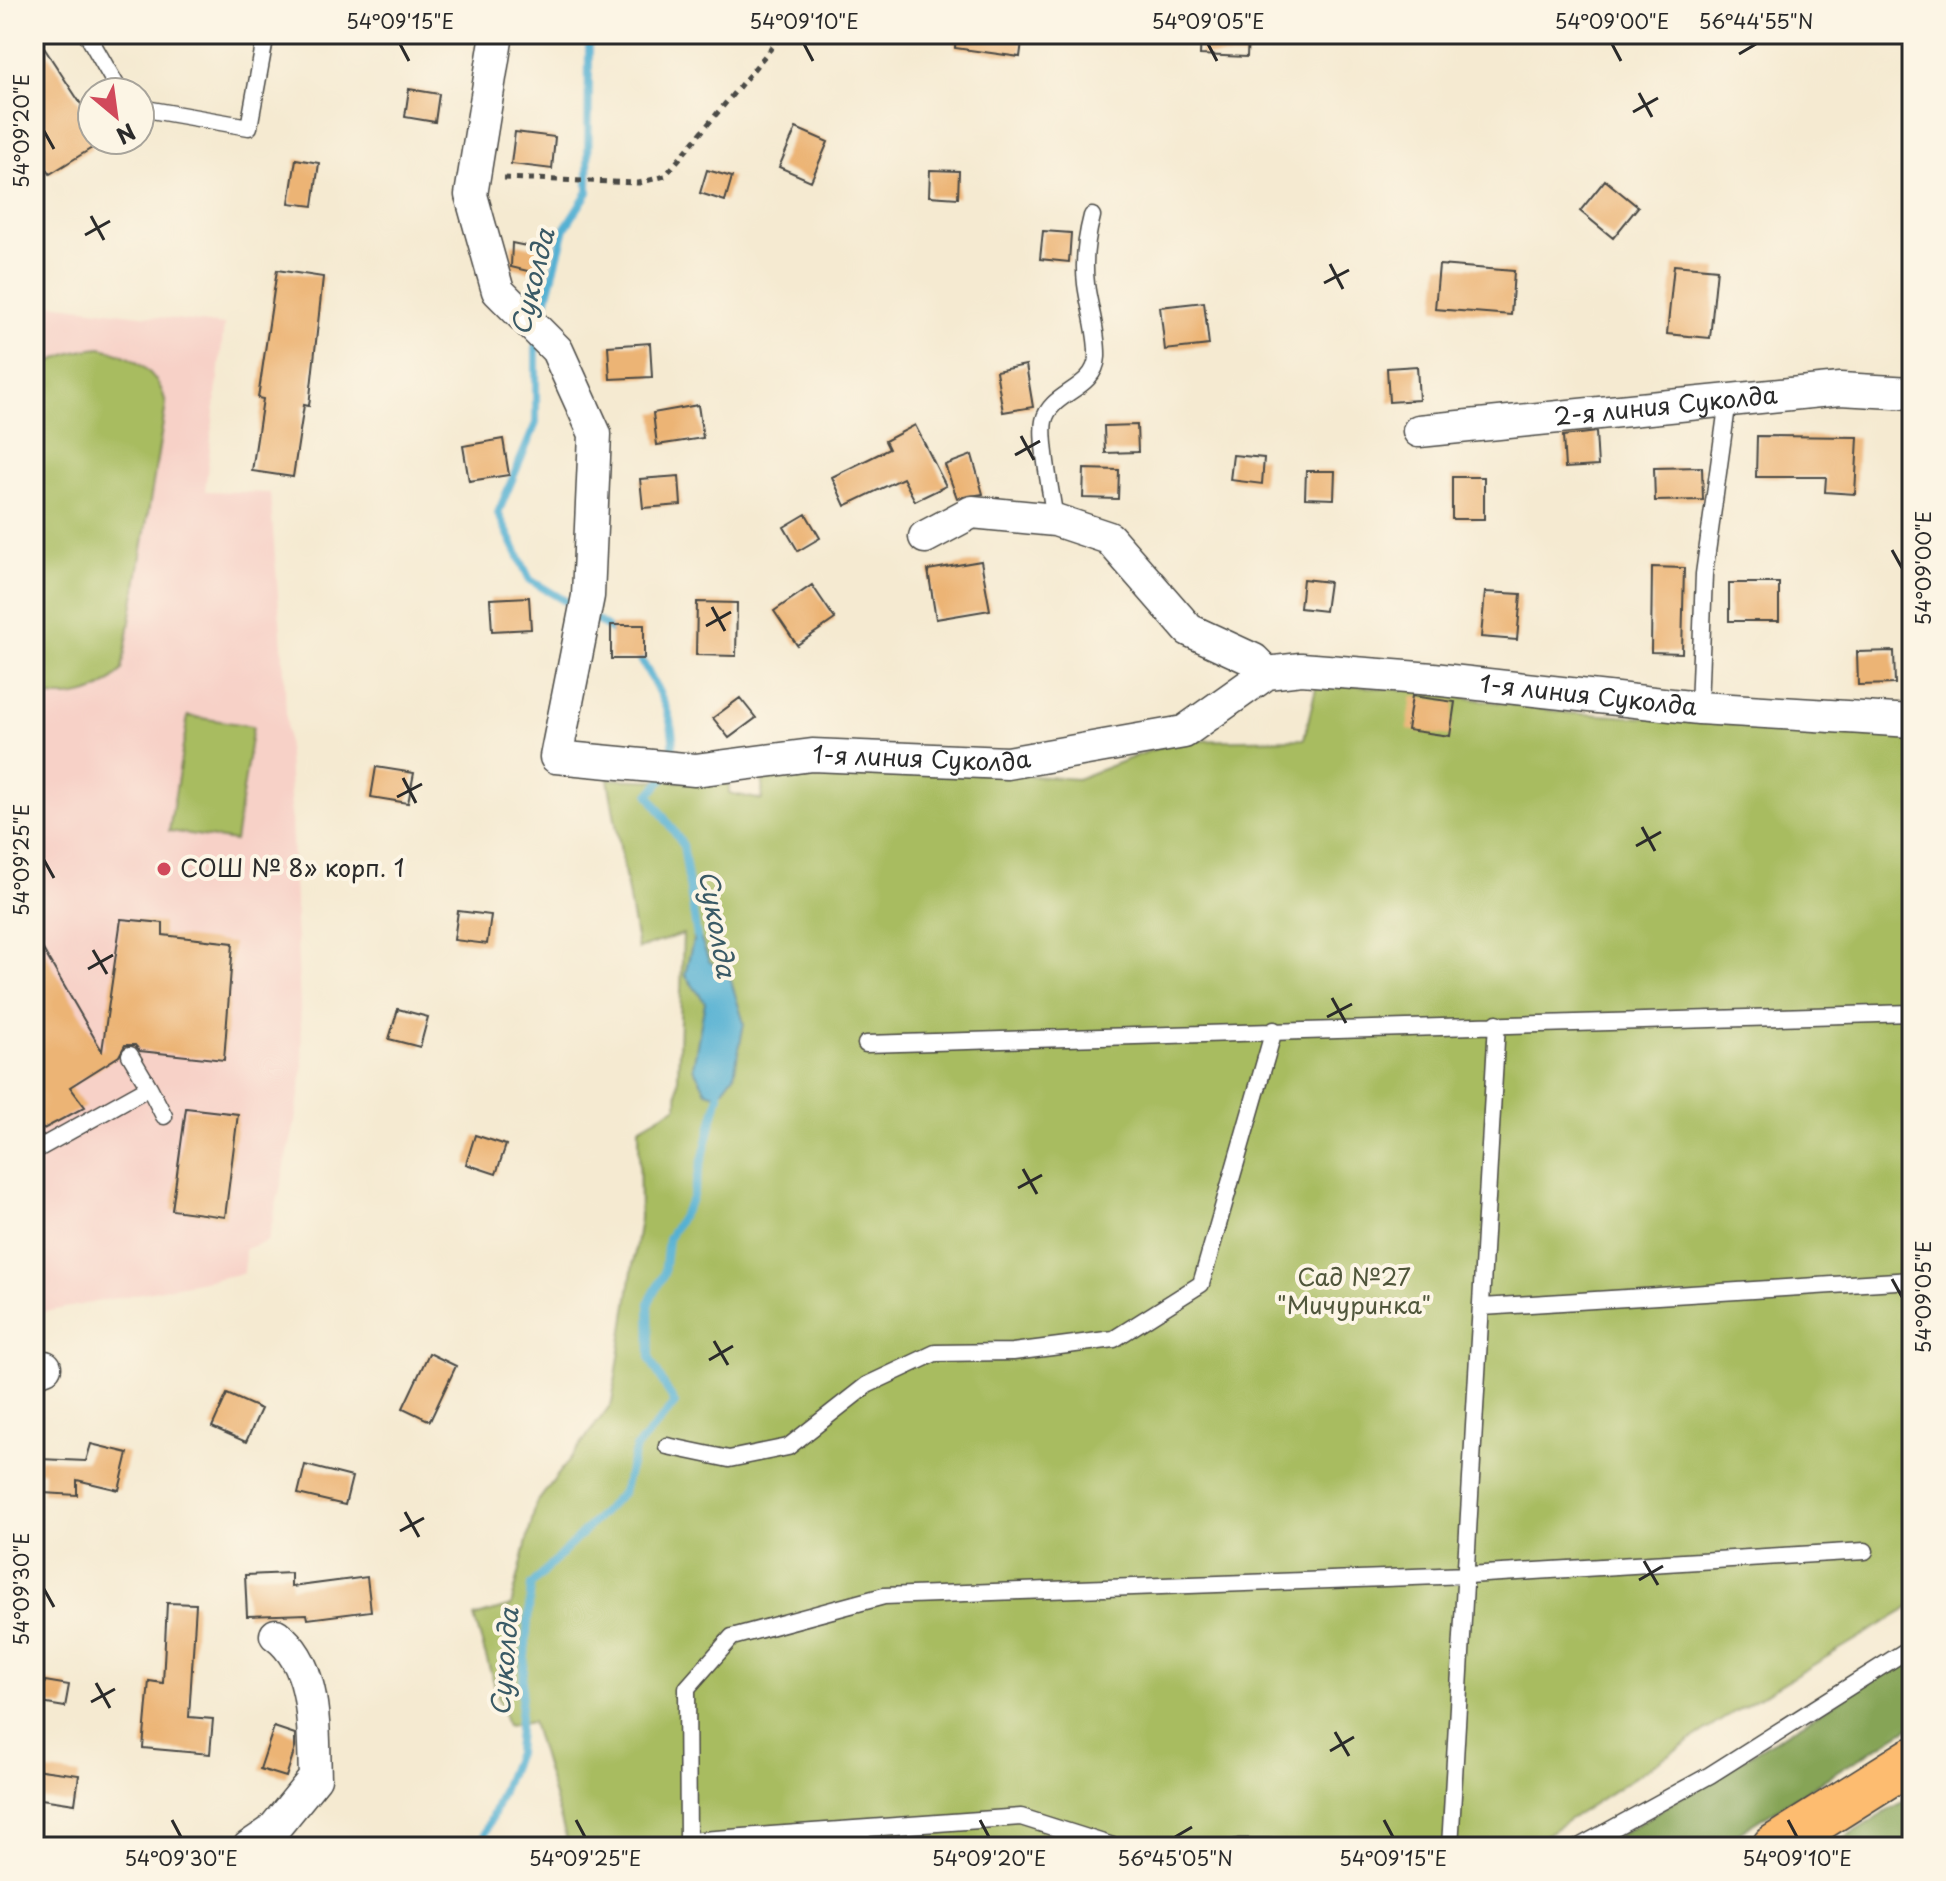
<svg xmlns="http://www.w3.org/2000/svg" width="1946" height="1881" font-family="'Playpen Sans',sans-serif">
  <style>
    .built { fill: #f7d1c7 }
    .green { fill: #a8bc61; stroke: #6a7446; stroke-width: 2 }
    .forest { fill: #86a457; stroke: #586841; stroke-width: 2 }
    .water { fill: #55b1d3; stroke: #406e7f; stroke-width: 2 }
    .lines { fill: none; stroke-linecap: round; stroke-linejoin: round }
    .stream { stroke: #55b1d3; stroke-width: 8 }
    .building { fill: #ecb475 }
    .service-casing { stroke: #494844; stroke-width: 19 }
    .minor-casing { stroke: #494844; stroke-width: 35 }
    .primary-casing { stroke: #494844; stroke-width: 47 }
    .path { stroke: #494844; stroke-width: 5; stroke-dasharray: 6 6; stroke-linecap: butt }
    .service { stroke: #fff; stroke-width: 16 }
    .minor { stroke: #fff; stroke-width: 32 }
    .primary { stroke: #fdbc70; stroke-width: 44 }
    .ticks { fill: none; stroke: #2b2b2b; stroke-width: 3 }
    .poi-dot { fill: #d1495b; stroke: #fcf5e5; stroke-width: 3 }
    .labels { text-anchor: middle; stroke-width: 8; stroke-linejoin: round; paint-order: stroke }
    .street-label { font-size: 24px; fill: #2b2b2b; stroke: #fcf5e5 }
    .poi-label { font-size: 24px; fill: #2b2b2b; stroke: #fcf5e5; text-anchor: start }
    .park-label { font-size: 24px; fill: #50563b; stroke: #fcf5e5 }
    .water-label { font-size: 26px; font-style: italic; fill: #3a5a66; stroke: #fcf5e5 }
    .neatline { fill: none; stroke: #2b2b2b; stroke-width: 3 }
    .ticks-label { font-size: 20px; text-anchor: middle; fill: #2b2b2b }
  </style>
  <rect width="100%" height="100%" fill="#fcf5e5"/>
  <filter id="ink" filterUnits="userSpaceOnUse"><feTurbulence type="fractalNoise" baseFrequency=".0125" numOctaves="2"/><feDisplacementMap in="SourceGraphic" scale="16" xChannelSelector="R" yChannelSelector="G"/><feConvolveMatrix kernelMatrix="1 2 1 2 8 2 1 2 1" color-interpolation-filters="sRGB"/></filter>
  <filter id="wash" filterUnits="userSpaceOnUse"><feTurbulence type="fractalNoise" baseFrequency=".006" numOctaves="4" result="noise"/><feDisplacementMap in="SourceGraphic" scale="32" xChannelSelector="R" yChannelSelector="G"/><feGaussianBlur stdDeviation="1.8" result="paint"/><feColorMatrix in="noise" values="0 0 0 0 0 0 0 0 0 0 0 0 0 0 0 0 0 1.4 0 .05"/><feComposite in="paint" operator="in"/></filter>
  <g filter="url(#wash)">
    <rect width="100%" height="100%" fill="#f5ead1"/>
    <path class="built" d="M 34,302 L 224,325 L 205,491 L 270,493 L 284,671 L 303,1067 L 295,1123 L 268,1241 L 245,1249 L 244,1273 L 34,1314 Z"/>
    <path class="green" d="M 101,348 C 131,354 161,373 166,405 L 122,670 C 100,696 65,703 34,692 L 34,382 C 46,356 76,350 101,348 Z
      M 1317,683 L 1421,691 L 1569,713 L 1912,734 L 1912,1606 L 1731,1714 L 1527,1847 L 569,1847 L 532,1722 L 507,1726 L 474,1617 L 511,1606 L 536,1504 L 612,1403 L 640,1218 L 639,1128 L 677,1106 L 683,934 L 638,949 L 608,779 L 729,783 L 729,793 L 762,800 L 763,774 L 820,779 L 918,768 L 1077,779 L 1175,741 L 1304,739 Z
      M 188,716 L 253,726 L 235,841 L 169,831 Z"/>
    <path class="forest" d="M 1912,1656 L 1912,1726 L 1715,1847 L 1600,1847 Z
      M 1912,1796 L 1912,1847 L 1829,1847 Z"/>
    <path class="water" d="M 696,927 L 709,961 L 730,978 L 744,1023 L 734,1075 L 719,1095 L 706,1091 L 693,1067 L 705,1002 L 685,975 Z"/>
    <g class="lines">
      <path class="stream" d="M 541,322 L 565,228 L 588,192 L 589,45 L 593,34
        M 536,343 L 536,423 L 498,513 L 530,580 L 577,608
        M 592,617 L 617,634
        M 636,651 C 654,683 681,722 671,760
        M 666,776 L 649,795 L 683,845 L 697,937
        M 480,1847 L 517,1753 L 531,1585 L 623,1492 L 636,1448 L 675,1404 L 650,1359 L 649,1302 L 664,1274 L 668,1239 L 692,1199 L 719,1095 L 718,1086"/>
    </g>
    <g id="blocks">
      <path class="building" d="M 35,34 L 92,121 L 92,148 L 50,174 L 34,149 Z
        M 956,34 L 1023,34 L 1020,57 L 955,48 Z
        M 1201,34 L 1248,34 L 1247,57 L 1200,55 Z
        M 409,89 L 439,94 L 435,122 L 405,117 Z
        M 796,128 L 828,142 L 811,181 L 779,167 Z
        M 515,132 L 555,137 L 552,169 L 511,164 Z
        M 296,159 L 319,163 L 313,206 L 289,203 Z
        M 707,170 L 732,177 L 725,201 L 700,193 Z
        M 930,170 L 959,171 L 958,198 L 929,196 Z
        M 1605,180 L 1638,207 L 1613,238 L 1580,211 Z
        M 1043,231 L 1071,233 L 1069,262 L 1040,259 Z
        M 512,243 L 545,250 L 540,274 L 511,267 Z
        M 1439,265 L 1514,271 L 1511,315 L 1435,309 Z
        M 1674,265 L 1717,269 L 1710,338 L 1667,334 Z
        M 277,270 L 323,277 L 309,406 L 304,405 L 293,477 L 252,471 L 263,399 L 258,398 Z
        M 1204,302 L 1209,345 L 1165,350 L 1160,307 Z
        M 650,343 L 652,377 L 610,379 L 608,346 Z
        M 1026,365 L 1033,407 L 1003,412 L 996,371 Z
        M 1417,366 L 1419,400 L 1389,402 L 1387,368 Z
        M 698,405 L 703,438 L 657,445 L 653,413 Z
        M 915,425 L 946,486 L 915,501 L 903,478 L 845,506 L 832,477 L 889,449 L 885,441 Z
        M 1137,425 L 1138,452 L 1105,453 L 1104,426 Z
        M 1596,432 L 1598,466 L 1565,468 L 1563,436 Z
        M 1757,436 L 1858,437 L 1855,494 L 1825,492 L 1826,477 L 1756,477 Z
        M 503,439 L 509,475 L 469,481 L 463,446 Z
        M 972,455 L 983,494 L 957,498 L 945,465 Z
        M 1233,455 L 1264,458 L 1262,484 L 1230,480 Z
        M 1702,467 L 1703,500 L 1655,501 L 1654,468 Z
        M 1084,469 L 1119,470 L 1118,499 L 1083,498 Z
        M 1306,471 L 1335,471 L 1334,499 L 1305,498 Z
        M 679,476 L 681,505 L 643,508 L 640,479 Z
        M 1452,477 L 1484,477 L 1484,519 L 1452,519 Z
        M 806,514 L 820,538 L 798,551 L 784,527 Z
        M 981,561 L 990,610 L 936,619 L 928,570 Z
        M 1652,567 L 1684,568 L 1682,653 L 1651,652 Z
        M 1303,579 L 1329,582 L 1325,611 L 1300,608 Z
        M 1729,583 L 1779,583 L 1779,621 L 1729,621 Z
        M 812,585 L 835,619 L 797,645 L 774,611 Z
        M 1485,592 L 1521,594 L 1517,640 L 1481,637 Z
        M 529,597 L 531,629 L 492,631 L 490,599 Z
        M 697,602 L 737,603 L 736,656 L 696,655 Z
        M 611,625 L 644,625 L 644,659 L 611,659 Z
        M 1894,651 L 1895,684 L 1858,685 L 1857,652 Z
        M 1412,696 L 1455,702 L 1450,736 L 1407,730 Z
        M 740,698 L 756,718 L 729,738 L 713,718 Z
        M 376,767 L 414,773 L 408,803 L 371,797 Z
        M 458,911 L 491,915 L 487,944 L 454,940 Z
        M 121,919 L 163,923 L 163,935 L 233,943 L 224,1060 L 140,1051 L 135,1045 L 125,1045 L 119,1056 L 70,1087 L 85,1107 L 34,1134 L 34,934 L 102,1051 Z
        M 398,1009 L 428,1017 L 420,1047 L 389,1039 Z
        M 186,1108 L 238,1114 L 225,1217 L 172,1210 Z
        M 475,1135 L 506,1145 L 496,1174 L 466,1164 Z
        M 429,1353 L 456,1366 L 430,1421 L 403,1408 Z
        M 227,1394 L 261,1409 L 246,1442 L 212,1427 Z
        M 91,1444 L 128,1453 L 119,1490 L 77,1480 L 77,1495 L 43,1493 L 44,1472 L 38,1470 L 40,1459 L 86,1461 Z
        M 305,1465 L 352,1477 L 345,1505 L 298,1494 Z
        M 291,1573 L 291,1587 L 367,1577 L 371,1611 L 308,1619 L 307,1614 L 247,1616 L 245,1575 Z
        M 167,1603 L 196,1604 L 189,1717 L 213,1719 L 210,1754 L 143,1748 L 149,1681 L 163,1683 Z
        M 45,1681 L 69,1685 L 65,1707 L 41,1703 Z
        M 274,1727 L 295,1734 L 295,1748 L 286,1777 L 260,1769 Z
        M 34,1769 L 79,1775 L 75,1804 L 34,1798 Z"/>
    </g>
  </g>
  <g filter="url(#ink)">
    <use href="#blocks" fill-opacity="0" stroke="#494844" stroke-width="2"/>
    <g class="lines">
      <defs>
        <path id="service" d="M 87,34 L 120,92
          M 140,108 L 249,127 L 266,34
          M 1055,520 C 1052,497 1040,440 1044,421 C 1050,392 1095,390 1097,357 C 1098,333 1089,308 1086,284 C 1083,260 1086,239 1092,216
          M 1699,708 L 1704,574 L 1728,400
          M 866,1044 L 1912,1013
          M 130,1055 L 149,1087
          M 34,1151 L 149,1087 L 164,1116
          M 1482,1307 L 1912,1280
          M 667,1446 L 729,1459 L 788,1447 L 867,1385 L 935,1353 L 1013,1352 L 1114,1339 L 1201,1284 L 1274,1030
          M 1116,1847 L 1021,1817 L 688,1841 L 687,1688 L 732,1637 L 884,1596 L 1468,1575 L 1865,1551
          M 1238,1847 L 1334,1847
          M 1450,1847 L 1497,1023
          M 1579,1847 L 1710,1775 L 1912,1647"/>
        <g id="minor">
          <path id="s1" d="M 497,34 L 471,195 L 498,291 L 557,350 L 595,434 L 588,596 L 556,757 L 695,770 L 812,755 L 1007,763 L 1184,732 L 1267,673 L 1301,669 L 1433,679 L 1699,708 L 1912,721"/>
          <path id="s2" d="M 1419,431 L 1840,389 L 1912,393"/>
          <path d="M 925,537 L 972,512 L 1055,520 L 1109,538 L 1189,630 L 1254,660 L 1267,673"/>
          <path d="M 34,1371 L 45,1367"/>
          <path d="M 249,1847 L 271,1832 L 315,1778 C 313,1731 318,1666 276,1635"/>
        </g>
        <path id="primary" d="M 1774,1847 L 1912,1760"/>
      </defs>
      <use href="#service" class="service-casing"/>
      <use href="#minor" class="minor-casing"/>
      <use href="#primary" class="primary-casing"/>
      <path class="path" d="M 504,178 L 639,183 L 665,176 L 783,34"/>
      <use href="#service" class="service"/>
      <use href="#minor" class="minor"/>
      <use href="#primary" class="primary"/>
    </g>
  </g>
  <path class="ticks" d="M 400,44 L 409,61M 804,44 L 813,61M 1208,44 L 1217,61M 1612,44 L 1621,61M 1739,54 L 1756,44M 1639,93 L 1652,117M 1633,112 L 1658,98M 44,131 L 54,149M 91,216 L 104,240M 85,235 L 110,221M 1330,264 L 1343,289M 1324,283 L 1349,270M 1021,436 L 1034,460M 1015,455 L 1040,441M 1892,550 L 1902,568M 712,607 L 725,631M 706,626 L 731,612M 403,778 L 416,803M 397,797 L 422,784M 1642,827 L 1655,851M 1636,846 L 1661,832M 44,860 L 54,878M 93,950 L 107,974M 88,969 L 113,955M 1332,998 L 1346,1023M 1327,1017 L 1352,1004M 1023,1169 L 1037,1194M 1018,1188 L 1042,1175M 1892,1279 L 1902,1297M 714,1341 L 728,1365M 709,1360 L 733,1346M 405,1512 L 419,1537M 400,1531 L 424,1518M 1644,1561 L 1658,1585M 1639,1580 L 1663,1566M 44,1589 L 54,1607M 96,1683 L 110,1708M 91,1702 L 115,1689M 1335,1732 L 1349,1756M 1330,1751 L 1354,1737M 172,1820 L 181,1837M 576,1820 L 585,1837M 980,1820 L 989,1837M 1384,1820 L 1393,1837M 1788,1820 L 1797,1837M 1175,1837 L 1192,1827"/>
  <circle class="poi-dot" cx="164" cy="869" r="8"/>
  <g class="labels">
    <g class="street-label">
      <text dy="8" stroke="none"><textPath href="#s2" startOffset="248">2-я линия Суколда</textPath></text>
      <text dy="8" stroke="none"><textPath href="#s1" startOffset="1822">1-я линия Суколда</textPath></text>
      <text dy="8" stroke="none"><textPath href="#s1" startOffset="1132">1-я линия Суколда</textPath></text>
    </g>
    <g class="poi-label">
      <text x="180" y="877">СОШ № 8» корп. 1</text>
    </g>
    <g class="park-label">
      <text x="1354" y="1286">Сад №27<tspan x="1354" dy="28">"Мичуринка"</tspan></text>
    </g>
    <g class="water-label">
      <text transform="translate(533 282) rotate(-76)" y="9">Суколда</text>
      <text transform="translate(717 924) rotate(80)" y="9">Суколда</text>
      <text transform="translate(505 1662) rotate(-85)" y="9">Суколда</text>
    </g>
  </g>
  <rect width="1946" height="1881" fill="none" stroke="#fcf5e5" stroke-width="88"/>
  <g transform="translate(116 116) rotate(151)"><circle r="38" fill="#fcf5e5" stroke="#a8a49b" stroke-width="2"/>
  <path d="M0-6L14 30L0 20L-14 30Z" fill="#d1495b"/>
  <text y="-12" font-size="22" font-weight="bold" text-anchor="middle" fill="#2b2b2b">N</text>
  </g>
  <rect x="44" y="44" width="1858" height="1793" class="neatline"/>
  <g class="ticks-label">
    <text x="400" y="29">54°09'15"E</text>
    <text x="804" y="29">54°09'10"E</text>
    <text x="1208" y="29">54°09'05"E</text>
    <text x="1612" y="29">54°09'00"E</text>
    <text x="1756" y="29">56°44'55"N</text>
    <text transform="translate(22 131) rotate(-90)" y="7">54°09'20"E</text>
    <text transform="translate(1924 568) rotate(-90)" y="7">54°09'00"E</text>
    <text transform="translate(22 860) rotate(-90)" y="7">54°09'25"E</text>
    <text transform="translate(1924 1297) rotate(-90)" y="7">54°09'05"E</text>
    <text transform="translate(22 1589) rotate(-90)" y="7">54°09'30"E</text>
    <text x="181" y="1866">54°09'30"E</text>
    <text x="585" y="1866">54°09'25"E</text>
    <text x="989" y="1866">54°09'20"E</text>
    <text x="1175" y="1866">56°45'05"N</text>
    <text x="1393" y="1866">54°09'15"E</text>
    <text x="1797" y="1866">54°09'10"E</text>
  </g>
</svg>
